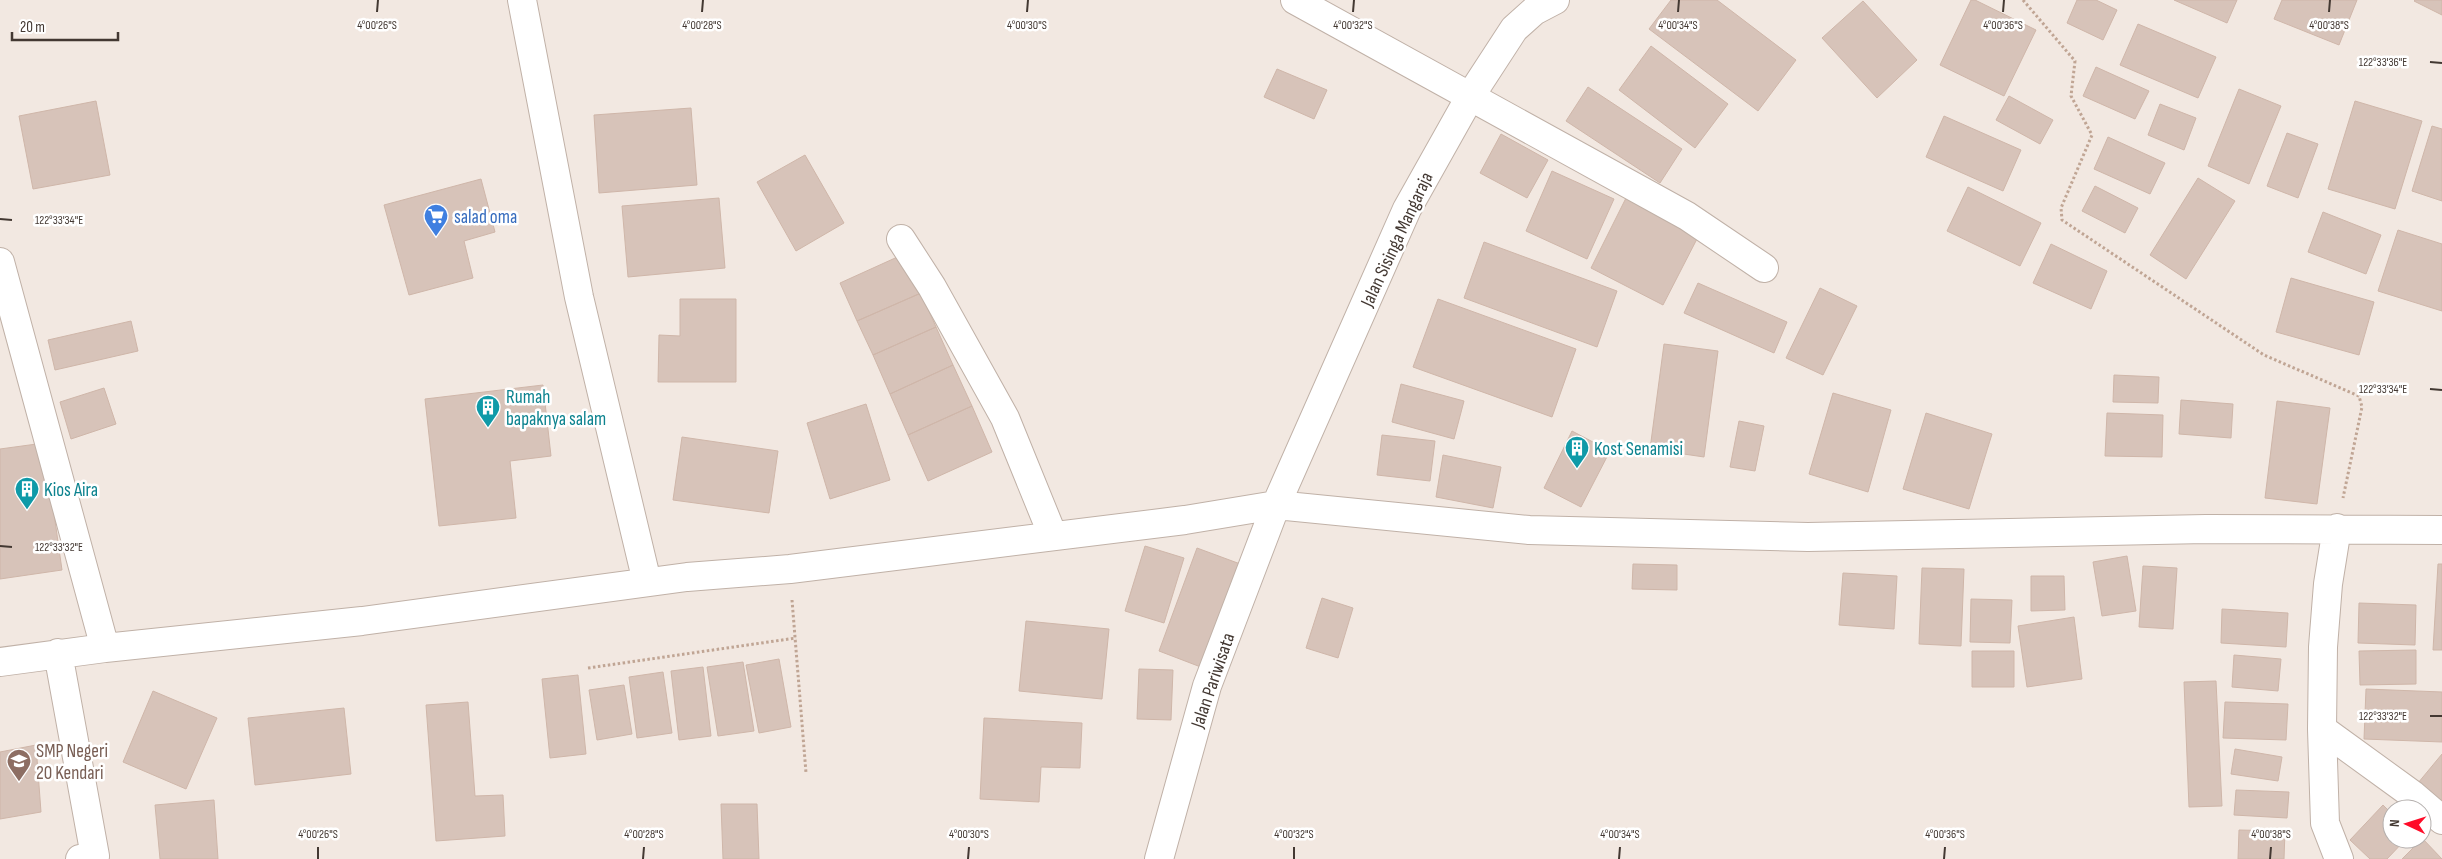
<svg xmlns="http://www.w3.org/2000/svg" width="2442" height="859" font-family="'Sofia Sans Condensed',sans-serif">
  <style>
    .building { fill: #d7c3b9; stroke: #cfb6a9 }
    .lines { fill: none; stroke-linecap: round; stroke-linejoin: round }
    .minor-casing { stroke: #c0b1a7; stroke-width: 30 }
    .path { stroke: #c0a594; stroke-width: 3; stroke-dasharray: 2.5 2.5; stroke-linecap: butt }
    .minor { stroke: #fff; stroke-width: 28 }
    .ticks { fill: none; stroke: #433832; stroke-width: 2 }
    .labels { text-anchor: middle; stroke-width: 5; stroke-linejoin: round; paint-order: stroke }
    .shop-label { font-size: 19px; fill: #366cbe; stroke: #fff; text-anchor: start }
    .street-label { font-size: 19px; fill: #433832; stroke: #fff }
    .culture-label { font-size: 19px; fill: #0d838f; stroke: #fff; text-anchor: start }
    .education-label { font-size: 19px; fill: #785e54; stroke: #fff; text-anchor: start }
    .ticks-label { font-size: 12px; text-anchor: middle; fill: #433832; stroke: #fff; stroke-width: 5; stroke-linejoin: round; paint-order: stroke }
  </style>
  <rect width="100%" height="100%" fill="#f2e8e1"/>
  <path class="building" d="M 1671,0 L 1717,0 L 1796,60 L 1758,111 L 1649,29 Z
    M 1971,0 L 1975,0 L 2036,30 L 2004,96 L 1940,65 Z
    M 2077,0 L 2096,0 L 2117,10 L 2103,40 L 2067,23 Z
    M 2174,0 L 2237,0 L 2227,23 Z
    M 2282,0 L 2357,0 L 2339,45 L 2274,19 Z
    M 2415,0 L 2442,0 L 2442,15 L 2414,1 Z
    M 1863,1 L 1917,60 L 1877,98 L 1822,38 Z
    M 2138,24 L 2216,57 L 2198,98 L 2120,65 Z
    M 1651,46 L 1728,104 L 1695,148 L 1619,90 Z
    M 2096,67 L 2149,91 L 2135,119 L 2083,96 Z
    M 1277,69 L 1327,90 L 1314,119 L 1264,97 Z
    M 1588,87 L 1682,149 L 1660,183 L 1566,121 Z
    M 2239,89 L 2281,106 L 2249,184 L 2208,166 Z
    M 2009,96 L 2053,120 L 2040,144 L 1996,120 Z
    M 96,101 L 110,175 L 33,189 L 19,116 Z
    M 2355,101 L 2422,121 L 2395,209 L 2328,189 Z
    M 2160,104 L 2196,118 L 2184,150 L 2148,135 Z
    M 691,108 L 697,185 L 599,193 L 594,115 Z
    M 1944,116 L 2021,150 L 2003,191 L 1926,157 Z
    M 2432,126 L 2442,129 L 2442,201 L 2412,191 Z
    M 2287,133 L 2318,144 L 2298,198 L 2267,186 Z
    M 1501,134 L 1548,160 L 1527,198 L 1480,173 Z
    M 2108,137 L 2165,163 L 2150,194 L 2094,169 Z
    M 805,155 L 844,223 L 796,251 L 757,182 Z
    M 1552,171 L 1614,199 L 1587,259 L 1526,231 Z
    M 2198,178 L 2235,201 L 2186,279 L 2150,255 Z
    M 481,179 L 495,232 L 464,241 L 473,278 L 409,295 L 384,205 Z
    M 2095,186 L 2138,208 L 2125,233 L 2082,211 Z
    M 1968,187 L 2041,223 L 2020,266 L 1947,231 Z
    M 719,198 L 725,268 L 628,277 L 622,206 Z
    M 1626,198 L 1699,235 L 1663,305 L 1591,268 Z
    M 2323,212 L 2381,235 L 2366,274 L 2308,252 Z
    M 2398,230 L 2442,244 L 2442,311 L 2378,291 Z
    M 1484,242 L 1617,291 L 1597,347 L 1464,298 Z
    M 2051,244 L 2107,271 L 2091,309 L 2033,283 Z
    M 904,254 L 921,293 L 857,321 L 840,283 Z
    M 2291,278 L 2374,302 L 2359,355 L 2276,332 Z
    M 1698,283 L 1787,322 L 1774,353 L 1684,313 Z
    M 1820,288 L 1857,306 L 1823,375 L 1786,358 Z
    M 921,293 L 936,327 L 873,355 L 857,321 Z
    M 680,299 L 736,299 L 736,382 L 658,382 L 659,335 L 680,336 Z
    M 1438,299 L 1576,349 L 1552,417 L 1413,367 Z
    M 131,321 L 138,351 L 55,370 L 48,340 Z
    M 936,327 L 953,365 L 890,394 L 873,355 Z
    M 1664,344 L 1718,351 L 1704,457 L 1650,449 Z
    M 953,365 L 972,406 L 908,435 L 890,394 Z
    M 2114,375 L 2159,377 L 2158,403 L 2113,402 Z
    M 1401,384 L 1464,401 L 1454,439 L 1392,422 Z
    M 543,385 L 551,456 L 510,461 L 516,518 L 439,526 L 425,399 Z
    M 104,388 L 116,424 L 71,439 L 60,402 Z
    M 1833,393 L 1891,410 L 1868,492 L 1809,474 Z
    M 2181,400 L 2233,404 L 2231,438 L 2179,434 Z
    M 2277,401 L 2330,408 L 2317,504 L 2265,498 Z
    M 866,404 L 890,480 L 830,499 L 807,423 Z
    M 972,406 L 992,452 L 928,481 L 908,435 Z
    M 1926,413 L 1992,434 L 1969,509 L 1903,489 Z
    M 2107,413 L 2163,415 L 2162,457 L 2105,456 Z
    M 1739,421 L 1764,426 L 1755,471 L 1730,467 Z
    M 1572,431 L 1610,451 L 1581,507 L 1544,488 Z
    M 1382,435 L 1435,441 L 1430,481 L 1377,475 Z
    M 682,437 L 778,451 L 769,513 L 673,500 Z
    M 44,443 L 62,570 L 0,579 L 0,449 Z
    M 1443,455 L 1501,467 L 1493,508 L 1436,497 Z
    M 1145,546 L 1184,558 L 1164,623 L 1125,611 Z
    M 1197,548 L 1243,565 L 1206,669 L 1159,651 Z
    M 2127,556 L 2136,611 L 2102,616 L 2093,562 Z
    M 1633,564 L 1677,565 L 1677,590 L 1632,589 Z
    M 2438,564 L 2442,564 L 2442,650 L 2433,650 Z
    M 2143,566 L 2177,568 L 2173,629 L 2139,627 Z
    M 1922,568 L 1964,569 L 1961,646 L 1919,644 Z
    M 1843,573 L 1897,576 L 1894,629 L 1839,625 Z
    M 2031,576 L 2064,576 L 2065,610 L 2031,611 Z
    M 1322,598 L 1353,608 L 1338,658 L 1306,648 Z
    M 1971,599 L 2012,600 L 2010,643 L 1970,642 Z
    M 2359,603 L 2416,605 L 2415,645 L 2358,643 Z
    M 2222,609 L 2288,613 L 2286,647 L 2221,643 Z
    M 2074,617 L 2082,679 L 2027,687 L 2018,626 Z
    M 1026,621 L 1109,629 L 1102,699 L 1019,691 Z
    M 2416,650 L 2416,684 L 2360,685 L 2359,651 Z
    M 1972,651 L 2014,651 L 2014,687 L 1972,687 Z
    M 2234,655 L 2281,659 L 2278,691 L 2232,687 Z
    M 779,659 L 791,727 L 759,733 L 746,665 Z
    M 743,662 L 754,731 L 718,736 L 707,667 Z
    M 703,667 L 711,736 L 679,740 L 671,671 Z
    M 1139,669 L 1173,670 L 1171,720 L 1137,719 Z
    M 663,672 L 672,733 L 637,738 L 629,677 Z
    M 578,675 L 586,754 L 550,758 L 542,679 Z
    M 2216,681 L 2222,806 L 2189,807 L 2184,682 Z
    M 624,685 L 632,734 L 597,740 L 589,690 Z
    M 2366,689 L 2442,692 L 2442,742 L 2364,739 Z
    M 153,691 L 217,718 L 186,789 L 123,762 Z
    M 468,702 L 475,796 L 503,795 L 505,836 L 436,841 L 426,705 Z
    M 2225,702 L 2288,704 L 2286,740 L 2223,738 Z
    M 344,708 L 351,774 L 255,785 L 248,718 Z
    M 984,718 L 1082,723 L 1080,768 L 1041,767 L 1039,802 L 980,799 Z
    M 36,745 L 41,812 L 0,819 L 0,752 Z
    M 2235,749 L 2282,757 L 2278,781 L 2231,774 Z
    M 2442,754 L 2442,804 L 2418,783 Z
    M 2236,790 L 2289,792 L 2287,818 L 2234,815 Z
    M 214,800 L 218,859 L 160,859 L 155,805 Z
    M 721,804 L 757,804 L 759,859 L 723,859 Z
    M 2383,805 L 2392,814 L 2392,839 L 2406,839 L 2387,859 L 2370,859 L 2350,840 Z
    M 2239,830 L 2285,831 L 2284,859 L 2238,859 Z
    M 2422,838 L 2442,859 L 2402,859 L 2422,839 Z"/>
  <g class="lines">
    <defs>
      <path id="minor" d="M 522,0 L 579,297 L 647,582
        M 1295,0 L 1687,216 L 1764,268
        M 901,239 L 932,287 L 1005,418 L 1053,536
        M 0,262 L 105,648
        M 2337,528 L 2328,584 L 2323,647 L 2322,729 L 2325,823 L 2339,859
        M 58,653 L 95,856 L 80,859
        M 0,662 L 105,648 L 362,621 L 687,577 L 790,569 L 919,553 L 1185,520 L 1276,505 L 1529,530 L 1808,537 L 2206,529 L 2442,530
        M 2322,729 L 2413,795 L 2442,820
        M 1159,859 L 1207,686 L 1276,505 L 1407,209 L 1471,95 L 1514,29 L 1534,11 L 1555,0"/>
    </defs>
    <use href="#minor" class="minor-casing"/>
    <path class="path" d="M 2023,0 L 2075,61 L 2071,96 L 2092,135 L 2061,208 L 2062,220 L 2264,355 L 2359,396 L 2362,407 L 2343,498
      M 792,600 L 806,773
      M 588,668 L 796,638"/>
    <use href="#minor" class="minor"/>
  </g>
  <path class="ticks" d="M 377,12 L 378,0M 702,12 L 703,0M 1027,12 L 1028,0M 1353,12 L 1354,0M 1678,12 L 1679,0M 2003,12 L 2004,0M 2329,12 L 2330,0M 2430,62 L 2442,63M 0,219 L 12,220M 2430,389 L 2442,390M 0,546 L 12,547M 2430,716 L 2442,716M 318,859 L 318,847M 643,859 L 644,847M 968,859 L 969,847M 1294,859 L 1294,847M 1619,859 L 1620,847M 1944,859 L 1945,847M 2270,859 L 2271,847"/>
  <defs>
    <symbol id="supermarket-pin" viewBox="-11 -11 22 30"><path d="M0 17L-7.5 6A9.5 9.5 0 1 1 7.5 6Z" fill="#3f7fe0" stroke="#fff"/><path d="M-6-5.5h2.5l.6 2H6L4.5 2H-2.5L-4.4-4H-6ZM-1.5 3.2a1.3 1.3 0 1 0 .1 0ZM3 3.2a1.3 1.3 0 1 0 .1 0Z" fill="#fff"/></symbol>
    <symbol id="building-pin" viewBox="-11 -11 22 30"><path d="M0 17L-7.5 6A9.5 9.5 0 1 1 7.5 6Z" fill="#0f9aa8" stroke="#fff"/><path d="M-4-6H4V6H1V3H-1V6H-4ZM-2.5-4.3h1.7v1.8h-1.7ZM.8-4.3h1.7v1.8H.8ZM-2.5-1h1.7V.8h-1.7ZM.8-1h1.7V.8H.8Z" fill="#fff"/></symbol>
    <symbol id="school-pin" viewBox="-11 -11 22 30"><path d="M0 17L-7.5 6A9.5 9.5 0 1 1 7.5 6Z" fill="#8d6e63" stroke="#fff"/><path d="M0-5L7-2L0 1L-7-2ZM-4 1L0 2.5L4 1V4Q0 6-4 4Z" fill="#fff"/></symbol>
  </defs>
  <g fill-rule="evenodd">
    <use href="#supermarket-pin" x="422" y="202" width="28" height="38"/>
    <use href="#building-pin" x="474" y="393" width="28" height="38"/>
    <use href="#building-pin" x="1563" y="434" width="28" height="38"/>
    <use href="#building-pin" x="13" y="475" width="28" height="38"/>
    <use href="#school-pin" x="5" y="747" width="28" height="38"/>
  </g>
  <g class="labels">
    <g class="shop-label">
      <text x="454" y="223">salad oma</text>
    </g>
    <g class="street-label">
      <text transform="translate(1396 239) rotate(-65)" y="7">Jalan Sisinga Mangaraja</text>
      <text transform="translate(1212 680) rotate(-71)" y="7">Jalan Pariwisata</text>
    </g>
    <g class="culture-label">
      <text x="506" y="403">Rumah<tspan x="506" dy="22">bapaknya salam</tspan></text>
      <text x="1594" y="455">Kost Senamisi</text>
      <text x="44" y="496">Kios Aira</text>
    </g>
    <g class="education-label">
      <text x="36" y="757">SMP Negeri<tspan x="36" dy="22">20 Kendari</tspan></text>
    </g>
  </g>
  <g class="ticks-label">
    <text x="377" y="29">4°00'26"S</text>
    <text x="702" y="29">4°00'28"S</text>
    <text x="1027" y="29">4°00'30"S</text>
    <text x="1353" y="29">4°00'32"S</text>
    <text x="1678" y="29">4°00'34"S</text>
    <text x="2003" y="29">4°00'36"S</text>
    <text x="2329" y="29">4°00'38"S</text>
    <text x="2383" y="66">122°33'36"E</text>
    <text x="59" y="224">122°33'34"E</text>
    <text x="2383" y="393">122°33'34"E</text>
    <text x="59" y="551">122°33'32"E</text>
    <text x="2383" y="720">122°33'32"E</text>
    <text x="318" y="838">4°00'26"S</text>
    <text x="644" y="838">4°00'28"S</text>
    <text x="969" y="838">4°00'30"S</text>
    <text x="1294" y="838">4°00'32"S</text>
    <text x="1620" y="838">4°00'34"S</text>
    <text x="1945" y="838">4°00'36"S</text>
    <text x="2271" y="838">4°00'38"S</text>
  </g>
  <g transform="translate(2407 824) rotate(274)"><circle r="24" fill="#ffffff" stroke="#b4afad"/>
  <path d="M0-4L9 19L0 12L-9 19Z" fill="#ff0b28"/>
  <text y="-8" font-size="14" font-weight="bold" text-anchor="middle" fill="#433832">N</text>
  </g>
  <path d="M12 32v8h106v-8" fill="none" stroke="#433832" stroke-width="2.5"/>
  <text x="20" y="32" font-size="15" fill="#433832" stroke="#ffffff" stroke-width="4" paint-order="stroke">20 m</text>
</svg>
